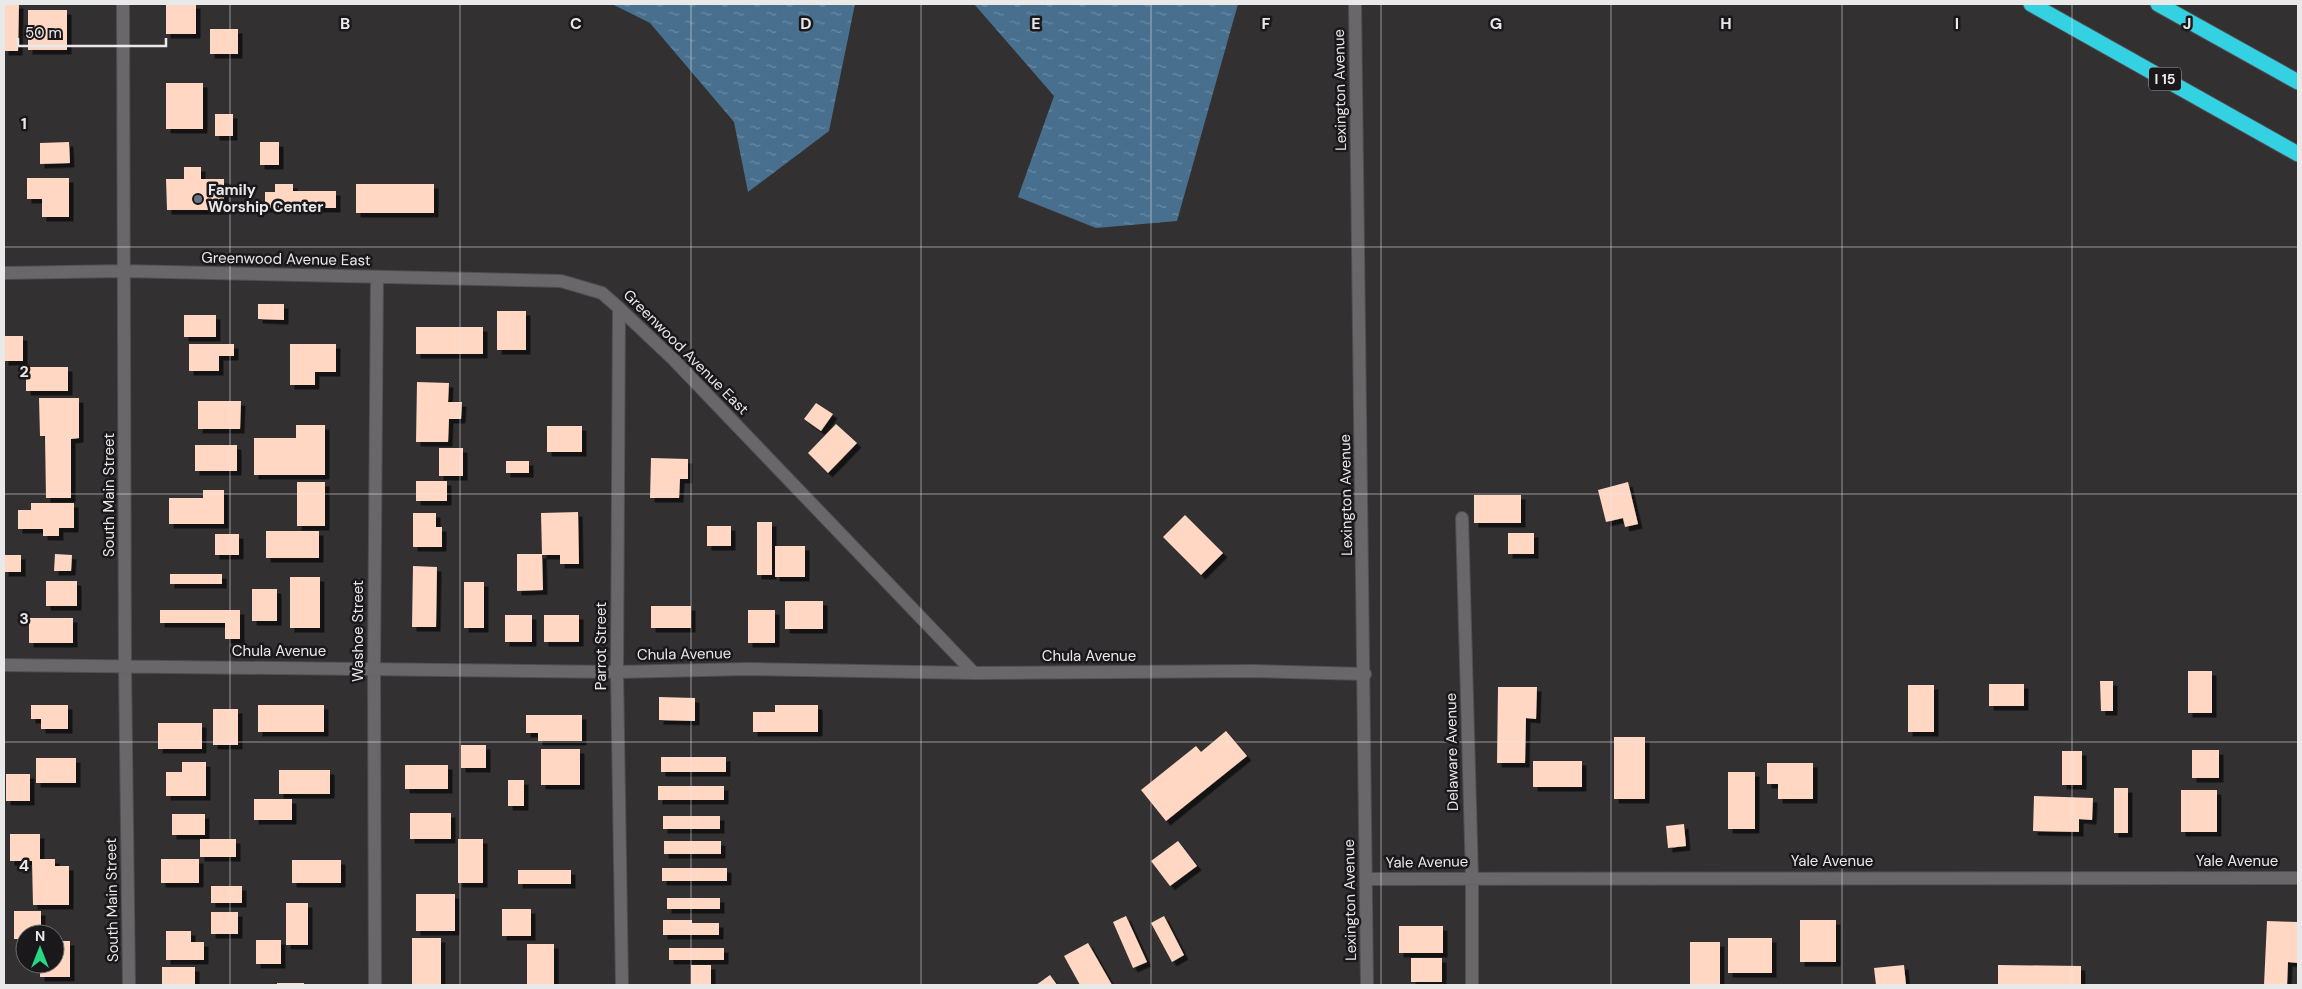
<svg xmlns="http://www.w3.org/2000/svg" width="2302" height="989" font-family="'DM Sans',sans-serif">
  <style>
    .water { fill: url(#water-ripples) }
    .building { fill: #ffd7c3; filter: url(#shadow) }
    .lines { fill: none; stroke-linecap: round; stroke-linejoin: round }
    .minor-casing { stroke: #514e50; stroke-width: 14 }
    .tertiary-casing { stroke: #514e50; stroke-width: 14 }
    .motorway-casing { stroke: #514e50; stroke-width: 17 }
    .minor { stroke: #6a676a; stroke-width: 12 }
    .tertiary { stroke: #6a676a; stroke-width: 12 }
    .motorway { stroke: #34d1e3; stroke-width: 15 }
    .grid { fill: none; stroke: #eae9ea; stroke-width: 1; stroke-opacity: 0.55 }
    .worship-dot { fill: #6b7280; stroke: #1a181a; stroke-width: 2 }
    .labels { text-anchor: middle; stroke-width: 5; stroke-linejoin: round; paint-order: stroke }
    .shield { fill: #1a181a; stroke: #acaaac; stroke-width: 1 }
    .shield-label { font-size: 14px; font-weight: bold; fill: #eae9ea }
    .street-label { font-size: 15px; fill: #eae9ea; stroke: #1a181a }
    .poi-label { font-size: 15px; font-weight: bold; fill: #eae9ea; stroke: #1a181a; text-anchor: start }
    .grid-label { font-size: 16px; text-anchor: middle; font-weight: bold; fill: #eae9ea; stroke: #1a181a; stroke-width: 5; stroke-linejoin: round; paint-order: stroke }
  </style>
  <defs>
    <pattern id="water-ripples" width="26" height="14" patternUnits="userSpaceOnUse" patternTransform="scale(1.25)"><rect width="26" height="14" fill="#48708e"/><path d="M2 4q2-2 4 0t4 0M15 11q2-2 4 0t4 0" fill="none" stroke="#6b8ba3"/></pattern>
    <filter id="shadow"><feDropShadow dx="4.5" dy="4.5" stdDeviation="0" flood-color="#0009"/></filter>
  </defs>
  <rect width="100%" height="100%" fill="#333032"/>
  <path class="water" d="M 612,4 L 855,4 L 829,131 L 748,192 L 734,122 L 650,23 Z
    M 974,4 L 1238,4 L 1177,221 L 1096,228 L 1018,197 L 1054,96 Z"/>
  <path class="building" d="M 4,4 L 19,4 L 18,51 L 4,51 Z
    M 166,4 L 196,4 L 196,34 L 166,34 Z
    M 28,10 L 67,10 L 67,50 L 28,50 Z
    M 210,29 L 238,29 L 238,54 L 210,54 Z
    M 166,83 L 203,83 L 203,129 L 166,129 Z
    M 215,114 L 233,114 L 233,136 L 215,136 Z
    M 69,142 L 70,163 L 40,164 L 40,143 Z
    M 260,142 L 279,142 L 279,165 L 260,165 Z
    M 184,167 L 201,167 L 201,179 L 224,179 L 224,210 L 167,210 L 166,179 L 184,179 Z
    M 27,178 L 69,178 L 69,217 L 42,217 L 42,199 L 27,199 Z
    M 275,184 L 293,184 L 293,191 L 336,191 L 336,208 L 265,208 L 265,192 L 275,192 Z
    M 356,184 L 434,184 L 434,213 L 356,213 Z
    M 258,304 L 284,304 L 284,320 L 258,319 Z
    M 497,311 L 526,311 L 526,350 L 497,350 Z
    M 184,315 L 216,315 L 216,337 L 184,337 Z
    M 416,327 L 483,327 L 483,354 L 416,354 Z
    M 4,336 L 23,336 L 23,361 L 4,361 Z
    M 189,344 L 234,344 L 234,356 L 219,356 L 219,371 L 189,371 Z
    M 290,344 L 336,344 L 336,372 L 315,372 L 315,385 L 290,385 Z
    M 26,367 L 68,367 L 68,391 L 26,391 Z
    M 417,382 L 449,383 L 448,402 L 462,402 L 461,419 L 449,419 L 448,442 L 416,442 Z
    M 39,398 L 79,398 L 79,438 L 71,439 L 71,498 L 46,498 L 45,436 L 40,436 Z
    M 198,401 L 241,401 L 240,429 L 198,429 Z
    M 816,403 L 833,414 L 821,431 L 804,419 Z
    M 836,424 L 857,443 L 828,473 L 808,453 Z
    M 296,425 L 325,425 L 325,475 L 254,475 L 254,438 L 296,438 Z
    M 547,426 L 582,426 L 582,452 L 547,452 Z
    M 195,445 L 237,445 L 237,471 L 195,471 Z
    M 439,448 L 463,448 L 463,476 L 439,476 Z
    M 651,458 L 688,459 L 688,479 L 680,479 L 679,498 L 650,498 Z
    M 506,461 L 529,461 L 529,473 L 506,473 Z
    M 416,481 L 447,481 L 447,501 L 416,501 Z
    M 297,482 L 325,482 L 325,526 L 297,526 Z
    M 1628,482 L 1638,524 L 1625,527 L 1623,518 L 1606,522 L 1598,490 Z
    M 203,490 L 224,490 L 224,524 L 169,524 L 169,498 L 203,498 Z
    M 1474,495 L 1521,495 L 1521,523 L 1474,523 Z
    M 31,503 L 74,503 L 74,528 L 59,528 L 59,536 L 43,536 L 43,529 L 18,529 L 18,510 L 31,510 Z
    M 578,512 L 579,564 L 560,564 L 560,555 L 542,555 L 541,513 Z
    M 413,513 L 436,513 L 436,527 L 442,527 L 442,547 L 413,547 Z
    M 1185,515 L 1223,553 L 1201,575 L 1163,537 Z
    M 757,522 L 772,522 L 772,575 L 757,575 Z
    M 707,526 L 731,526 L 731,546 L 707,546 Z
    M 266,531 L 319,531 L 319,558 L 266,558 Z
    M 1508,533 L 1534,533 L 1534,554 L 1508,554 Z
    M 215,534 L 239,534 L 239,555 L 215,555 Z
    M 775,546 L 805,546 L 805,577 L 775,577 Z
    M 55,554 L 72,555 L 71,571 L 54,571 Z
    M 517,554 L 542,554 L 543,590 L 517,591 Z
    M 4,555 L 21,555 L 21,572 L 4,572 Z
    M 413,566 L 437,567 L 436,627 L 412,627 Z
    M 170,574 L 222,574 L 222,584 L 170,584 Z
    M 290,577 L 320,577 L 320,628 L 290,628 Z
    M 46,581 L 77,581 L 77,606 L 46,606 Z
    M 464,582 L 484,582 L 484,628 L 464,628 Z
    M 252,589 L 277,589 L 277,621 L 252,621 Z
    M 785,601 L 823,601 L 823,629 L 785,629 Z
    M 651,606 L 691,606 L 691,628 L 651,628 Z
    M 160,610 L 240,610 L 240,639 L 225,639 L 225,623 L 160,623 Z
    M 748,610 L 775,610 L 775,643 L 748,643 Z
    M 505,615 L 532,615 L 532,642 L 505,642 Z
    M 544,615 L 579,615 L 579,642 L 544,642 Z
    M 29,618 L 73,618 L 73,643 L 29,643 Z
    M 2188,671 L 2212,671 L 2212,713 L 2188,713 Z
    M 2100,681 L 2113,681 L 2113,711 L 2101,711 Z
    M 1989,684 L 2024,684 L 2024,706 L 1989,706 Z
    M 1908,685 L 1934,685 L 1934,732 L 1908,732 Z
    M 1498,687 L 1537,687 L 1536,719 L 1526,718 L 1525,763 L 1497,763 Z
    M 659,697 L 695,698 L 695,721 L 659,720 Z
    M 31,705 L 68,705 L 68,729 L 41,729 L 41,719 L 31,719 Z
    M 258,705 L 324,705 L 324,732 L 258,732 Z
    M 775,705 L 818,705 L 818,732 L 753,732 L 753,712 L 775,712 Z
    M 213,709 L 238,709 L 238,745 L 213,745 Z
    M 526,715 L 582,715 L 582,741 L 538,741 L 538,733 L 526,733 Z
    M 158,723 L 202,723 L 202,749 L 158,749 Z
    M 1226,731 L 1247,756 L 1166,821 L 1141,790 L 1196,746 L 1201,752 Z
    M 1614,737 L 1645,737 L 1645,799 L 1614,799 Z
    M 461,745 L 486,745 L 486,768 L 461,768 Z
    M 541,749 L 580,749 L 580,785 L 541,785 Z
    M 2192,750 L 2219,750 L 2219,778 L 2192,778 Z
    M 2062,751 L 2082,751 L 2082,785 L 2062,785 Z
    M 661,757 L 726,757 L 726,772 L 661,772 Z
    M 36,758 L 76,758 L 76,783 L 36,783 Z
    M 1533,761 L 1582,761 L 1582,787 L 1533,787 Z
    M 182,762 L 206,762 L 206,796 L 166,796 L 166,772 L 182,772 Z
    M 1767,763 L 1813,763 L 1813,799 L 1778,799 L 1778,784 L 1767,784 Z
    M 405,765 L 448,765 L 448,789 L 405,789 Z
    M 279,770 L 330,770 L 330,794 L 279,794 Z
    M 1728,772 L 1755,772 L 1755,829 L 1728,829 Z
    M 6,774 L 30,774 L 30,801 L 6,801 Z
    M 508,780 L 524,780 L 524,806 L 508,806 Z
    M 658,786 L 724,786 L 724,800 L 658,800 Z
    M 2114,788 L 2128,788 L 2128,833 L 2114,833 Z
    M 2181,790 L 2217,790 L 2217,832 L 2181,832 Z
    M 2034,796 L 2093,798 L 2092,820 L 2079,819 L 2079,832 L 2033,831 Z
    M 254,799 L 292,799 L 292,820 L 254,820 Z
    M 410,813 L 451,813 L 451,839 L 410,839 Z
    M 172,814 L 205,814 L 205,835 L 172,835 Z
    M 663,816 L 720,816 L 720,829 L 663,829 Z
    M 1684,824 L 1686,846 L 1668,848 L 1666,826 Z
    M 10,834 L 40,834 L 40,859 L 55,859 L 55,866 L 69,866 L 69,905 L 33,905 L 32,861 L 10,861 Z
    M 200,839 L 236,839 L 236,857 L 200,857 Z
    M 458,839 L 483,839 L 483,883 L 458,883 Z
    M 664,841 L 721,841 L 721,854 L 664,854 Z
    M 1178,841 L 1197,866 L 1170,886 L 1151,861 Z
    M 161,859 L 199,859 L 199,883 L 161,883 Z
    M 292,860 L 341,860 L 341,883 L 292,883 Z
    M 662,868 L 727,868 L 727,881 L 662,881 Z
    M 518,870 L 571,870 L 571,884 L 518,884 Z
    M 211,886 L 242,886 L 242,903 L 211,903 Z
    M 416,894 L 455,894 L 455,931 L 416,931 Z
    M 667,898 L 720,898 L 720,909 L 667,909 Z
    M 286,903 L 308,903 L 308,945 L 286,945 Z
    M 502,909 L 531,909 L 531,936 L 502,936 Z
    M 14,911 L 41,911 L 41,934 L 25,934 L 25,939 L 14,939 Z
    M 211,912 L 238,912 L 238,934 L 211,934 Z
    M 1126,916 L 1147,962 L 1133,968 L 1113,922 Z
    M 1164,916 L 1184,955 L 1172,962 L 1151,923 Z
    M 663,920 L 692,920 L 692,923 L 719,923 L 719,935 L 663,935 Z
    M 1800,920 L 1836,920 L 1836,962 L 1800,962 Z
    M 2267,921 L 2298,922 L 2298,963 L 2288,962 L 2287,985 L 2264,985 Z
    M 1399,926 L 1443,926 L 1443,953 L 1399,953 Z
    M 166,931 L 191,931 L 191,942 L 204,942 L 204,960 L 166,960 Z
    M 412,938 L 441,938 L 441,985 L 412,985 Z
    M 1728,938 L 1772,938 L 1772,973 L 1728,973 Z
    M 256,940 L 281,940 L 281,964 L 256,964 Z
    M 55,941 L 70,941 L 70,977 L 40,977 L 40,964 L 55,964 Z
    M 1690,942 L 1720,942 L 1720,985 L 1690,985 Z
    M 1088,943 L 1112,985 L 1080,985 L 1064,956 Z
    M 527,944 L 554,944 L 554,985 L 527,985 Z
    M 669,948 L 724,948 L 724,960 L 669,960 Z
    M 1411,958 L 1442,958 L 1442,982 L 1411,982 Z
    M 691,965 L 711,965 L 711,985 L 691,985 Z
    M 1904,965 L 1906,985 L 1876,985 L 1874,968 Z
    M 1998,965 L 2081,966 L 2081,985 L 1998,985 Z
    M 162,967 L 195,967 L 195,985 L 162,985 Z
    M 1050,975 L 1057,985 L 1036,985 Z
    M 277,983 L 304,983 L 304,985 L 277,985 Z"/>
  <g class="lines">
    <defs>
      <path id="minor" d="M 123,4 L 125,666 L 129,985
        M 4,273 L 124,271 L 561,281 L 602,293 L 619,308 L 674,360 L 974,673
        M 619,308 L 617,672 L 622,985
        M 1462,518 L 1472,878 L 1472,985
        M 4,665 L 617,672 L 747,669 L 974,673 L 1252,671 L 1365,674
        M 1366,879 L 2298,878
        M 375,985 L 374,668 L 377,277"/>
      <path id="tertiary" d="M 1355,4 L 1367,985"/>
      <path id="motorway" d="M 2031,4 L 2298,154
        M 2158,4 L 2298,82"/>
    </defs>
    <use href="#minor" class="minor-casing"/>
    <use href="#tertiary" class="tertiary-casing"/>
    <use href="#motorway" class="motorway-casing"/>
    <use href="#minor" class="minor"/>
    <use href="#tertiary" class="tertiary"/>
    <use href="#motorway" class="motorway"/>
  </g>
  <path class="grid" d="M 230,4 L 230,985M 460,4 L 460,985M 691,4 L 691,985M 921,4 L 921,985M 1151,4 L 1151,985M 1381,4 L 1381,985M 1611,4 L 1611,985M 1842,4 L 1842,985M 2072,4 L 2072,985M 4,247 L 2298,247M 4,494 L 2298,494M 4,742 L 2298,742"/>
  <circle class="worship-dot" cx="198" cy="199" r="5"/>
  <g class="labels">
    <rect class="shield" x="2149" y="67.5" width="32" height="23" rx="4"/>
    <g class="shield-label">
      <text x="2165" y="84">I 15</text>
    </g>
    <g class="street-label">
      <text transform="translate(1340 90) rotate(-91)" y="5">Lexington Avenue</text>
      <text transform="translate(286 259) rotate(1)" y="5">Greenwood Avenue East</text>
      <text transform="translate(686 352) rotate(45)" y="5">Greenwood Avenue East</text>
      <text transform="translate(109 495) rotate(-90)" y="5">South Main Street</text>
      <text transform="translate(1346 495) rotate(-91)" y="5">Lexington Avenue</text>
      <text transform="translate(358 631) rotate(-90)" y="5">Washoe Street</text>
      <text transform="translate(601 646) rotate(-90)" y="5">Parrot Street</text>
      <text x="279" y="656">Chula Avenue</text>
      <text transform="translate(684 654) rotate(-1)" y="5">Chula Avenue</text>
      <text x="1089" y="661">Chula Avenue</text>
      <text transform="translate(1452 752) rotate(-91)" y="5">Delaware Avenue</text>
      <text x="1832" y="866">Yale Avenue</text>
      <text x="2237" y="866">Yale Avenue</text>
      <text transform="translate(1427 862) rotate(-1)" y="5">Yale Avenue</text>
      <text transform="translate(112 900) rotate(-91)" y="5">South Main Street</text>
      <text transform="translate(1350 900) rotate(-91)" y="5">Lexington Avenue</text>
    </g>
    <g class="poi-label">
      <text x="208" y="195">Family<tspan x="208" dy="17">Worship Center</tspan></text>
    </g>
  </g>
  <g class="grid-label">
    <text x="345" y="29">B</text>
    <text x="576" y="29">C</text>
    <text x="806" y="29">D</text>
    <text x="1036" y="29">E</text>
    <text x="1266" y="29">F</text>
    <text x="1496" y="29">G</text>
    <text x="1726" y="29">H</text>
    <text x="1957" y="29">I</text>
    <text x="2187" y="29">J</text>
    <text x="24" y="129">1</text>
    <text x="24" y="377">2</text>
    <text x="24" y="624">3</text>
    <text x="24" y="871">4</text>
  </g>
  <rect width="2302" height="989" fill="none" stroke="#eae9ea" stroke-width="10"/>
  <g transform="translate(40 949)"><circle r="24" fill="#1a181a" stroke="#6d6c6d"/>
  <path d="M0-4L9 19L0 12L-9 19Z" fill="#28d885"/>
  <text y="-8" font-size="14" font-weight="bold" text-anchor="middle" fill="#eae9ea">N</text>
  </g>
  <path d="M18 38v8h148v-8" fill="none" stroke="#eae9ea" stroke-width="2.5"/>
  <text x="25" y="38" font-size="15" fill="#eae9ea" stroke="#1a181a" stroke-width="4" paint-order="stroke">50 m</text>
</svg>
